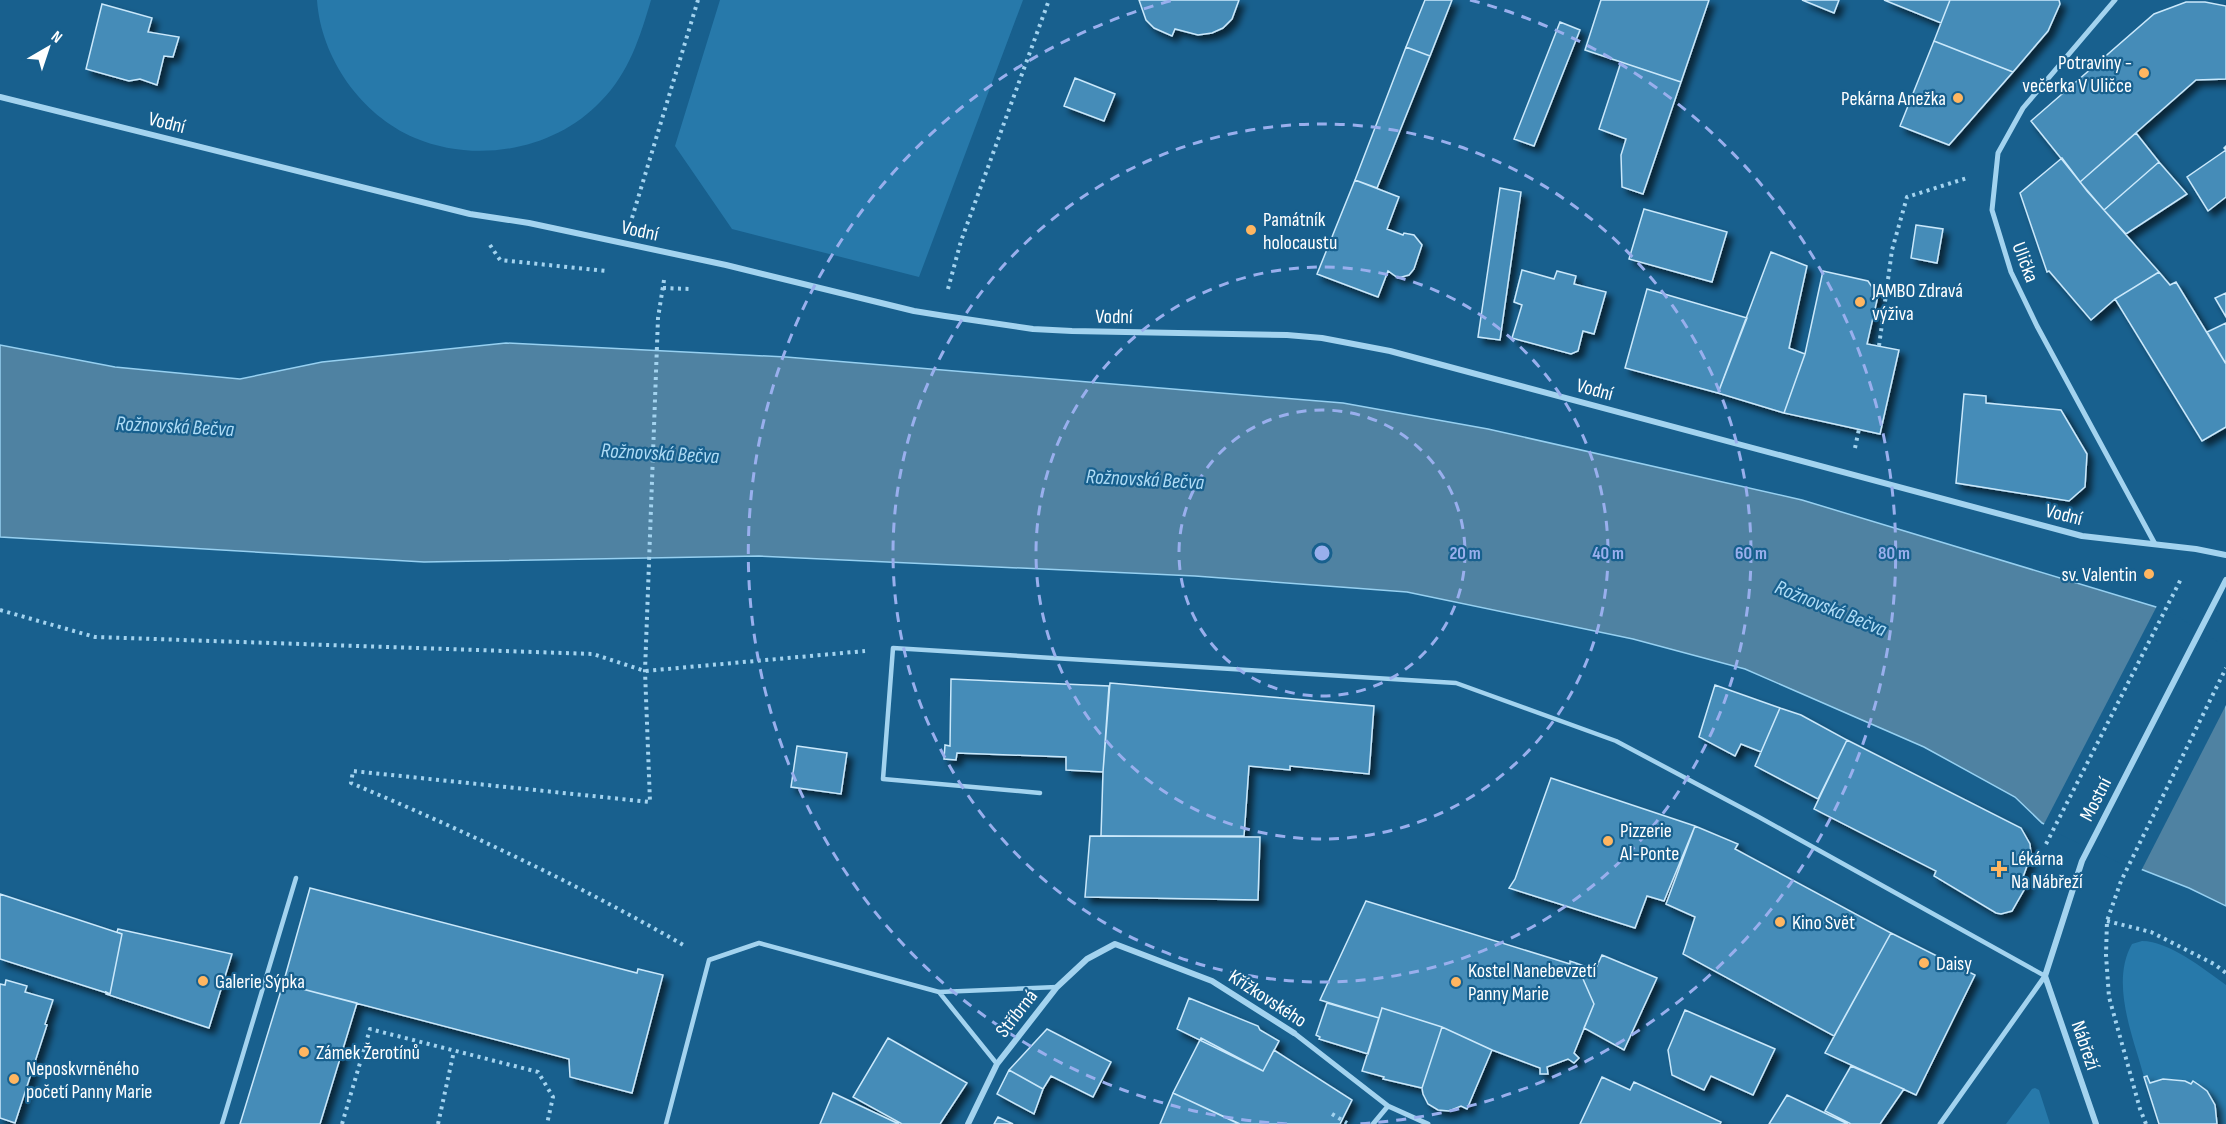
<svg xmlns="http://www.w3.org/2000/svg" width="2226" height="1124" font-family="'Sofia Sans Condensed',sans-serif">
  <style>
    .green { fill: #2779aa }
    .water { fill: #4f82a2; stroke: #96d0f1; stroke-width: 1.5 }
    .pier { fill: #18608e }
    .building { fill: #448cb8; stroke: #cae8fb; stroke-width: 1.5; filter: url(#shadow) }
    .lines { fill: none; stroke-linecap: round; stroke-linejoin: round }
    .path { stroke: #a3d3ef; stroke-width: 4; stroke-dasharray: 3 4.5; stroke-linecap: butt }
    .service { stroke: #a3d3ef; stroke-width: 4.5 }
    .pedestrian { stroke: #a3d3ef; stroke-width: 5 }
    .minor { stroke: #a3d3ef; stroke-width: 6 }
    .ring { fill: none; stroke: #99afed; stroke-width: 3; stroke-dasharray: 10 8 }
    .poi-dot { fill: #ffb661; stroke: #18608e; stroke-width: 2 }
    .labels { text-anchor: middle; stroke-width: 4.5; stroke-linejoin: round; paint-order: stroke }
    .poi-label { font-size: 20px; fill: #fff; stroke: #18608e; text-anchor: start }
    .street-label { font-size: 20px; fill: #fff; stroke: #18608e }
    .water-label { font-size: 21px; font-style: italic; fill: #afdcf6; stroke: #18608e }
    .centre { fill: #99afed; stroke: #18608e; stroke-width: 3 }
    .ring-label { font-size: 18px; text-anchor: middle; font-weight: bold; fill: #99afed; stroke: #18608e; stroke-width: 4.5; stroke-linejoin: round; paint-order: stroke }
  </style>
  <defs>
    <filter id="shadow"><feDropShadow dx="5.5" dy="5.5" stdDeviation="3" flood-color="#0009"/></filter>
  </defs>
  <rect width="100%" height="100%" fill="#18608e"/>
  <path class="green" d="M 317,0 L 651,0 C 640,37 629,73 601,101 C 555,150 477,164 415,138 C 361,115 321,58 317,0 Z
    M 720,0 L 1023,0 L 919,277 L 732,229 L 675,146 Z
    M 2142,941 C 2169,941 2204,969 2226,985 L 2226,1124 L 2217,1124 C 2218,1104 2209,1092 2193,1081 L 2191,1084 C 2178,1077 2163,1079 2150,1083 L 2147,1076 L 2144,1077 C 2133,1036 2110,983 2132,944 Z
    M 2035,1088 L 2039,1090 L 2050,1124 L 2006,1124 L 2032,1089 Z"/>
  <path class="water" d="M 506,343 L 786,357 L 1343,403 L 1488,429 L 1802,500 L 2156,607 L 2226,650 L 2226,906 L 2189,888 L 2138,868 L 2042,823 L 2015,797 L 1924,747 L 1745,669 L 1633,639 L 1407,592 L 1195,576 L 759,556 L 424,562 L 0,537 L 0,345 L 115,367 L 240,379 L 322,362 Z"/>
  <path class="pier" d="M 2158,604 L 2226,647 L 2226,705 L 2140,873 L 2043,826 Z"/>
  <path class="building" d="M 1139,0 L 1239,0 L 1232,19 L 1223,28 L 1212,33 L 1198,35 L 1175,29 L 1172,36 L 1154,28 L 1146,20 Z
    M 1425,0 L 1452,0 L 1430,56 L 1406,47 Z
    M 1601,0 L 1709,0 L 1681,82 L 1585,50 Z
    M 1802,0 L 1839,0 L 1834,13 Z
    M 1884,0 L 1950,0 L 1941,23 Z
    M 1950,0 L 2059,0 L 2060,4 L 2048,31 L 2013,72 L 1934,41 Z
    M 2186,2 L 2205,2 L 2226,6 L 2226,79 L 2196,80 L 2080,182 L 2031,121 L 2154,14 Z
    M 102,4 L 152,18 L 148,32 L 179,37 L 173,57 L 164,56 L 157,85 L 140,79 L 129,81 L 86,69 Z
    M 1560,22 L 1580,30 L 1534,146 L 1514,139 Z
    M 1934,41 L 2013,72 L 1949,145 L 1900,126 Z
    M 1406,47 L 1430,56 L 1377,188 L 1355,180 Z
    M 1621,62 L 1681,82 L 1643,194 L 1622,187 L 1621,155 L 1626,139 L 1599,129 Z
    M 1075,78 L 1115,94 L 1104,121 L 1064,106 Z
    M 2136,133 L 2159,162 L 2104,210 L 2080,182 Z
    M 2226,146 L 2226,197 L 2208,211 L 2187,177 L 2226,150 L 2224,148 Z
    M 2062,158 L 2087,191 L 2159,272 L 2115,299 L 2091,320 L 2049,271 L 2047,272 L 2020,193 Z
    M 2159,162 L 2187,194 L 2126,234 L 2104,210 Z
    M 1355,180 L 1399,197 L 1387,229 L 1403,235 L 1404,233 L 1414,235 L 1422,245 L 1414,269 L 1409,275 L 1398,278 L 1388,271 L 1378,297 L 1317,274 Z
    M 1500,188 L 1521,192 L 1500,340 L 1478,337 Z
    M 1644,209 L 1727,232 L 1712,282 L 1629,259 Z
    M 1916,225 L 1943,229 L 1937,263 L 1911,258 Z
    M 1771,252 L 1807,266 L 1789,348 L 1805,354 L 1784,413 L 1718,393 Z
    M 1522,270 L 1554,279 L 1557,271 L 1576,276 L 1574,284 L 1606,292 L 1594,334 L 1583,331 L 1578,351 L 1571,354 L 1512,338 L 1522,305 L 1514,302 Z
    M 1823,271 L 1868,281 L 1878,296 L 1867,344 L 1899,350 L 1880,434 L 1784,413 L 1805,354 Z
    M 2159,272 L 2170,285 L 2176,282 L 2226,364 L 2226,427 L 2202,441 L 2115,299 Z
    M 1647,289 L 1747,318 L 1718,393 L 1625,368 Z
    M 2226,293 L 2226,317 L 2215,298 Z
    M 2226,323 L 2226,364 L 2207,332 Z
    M 1964,394 L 1986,396 L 1986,403 L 2061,410 L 2087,454 L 2085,487 L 2069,501 L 1956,483 Z
    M 951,679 L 1109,686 L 1103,772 L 1066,770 L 1066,757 L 957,753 L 956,760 L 944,759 L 945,745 L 950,746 Z
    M 1110,683 L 1374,706 L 1369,774 L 1290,766 L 1290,770 L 1249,766 L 1244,836 L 1101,836 L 1103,772 Z
    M 1715,685 L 1780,708 L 1761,752 L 1741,744 L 1735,756 L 1699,737 Z
    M 1780,708 L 1801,715 L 1847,740 L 1818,799 L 1755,766 Z
    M 1847,740 L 2021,828 L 2030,844 L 2031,855 L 2022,880 L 2028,883 L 2012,911 L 2001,914 L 1996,913 L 1934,876 L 1936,871 L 1814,809 Z
    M 797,746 L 847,753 L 841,794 L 791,787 Z
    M 1551,778 L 1695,826 L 1664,901 L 1647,896 L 1635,928 L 1509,888 L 1515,879 Z
    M 1695,826 L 1738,844 L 1735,849 L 1891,933 L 1834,1036 L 1683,954 L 1695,917 L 1666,904 Z
    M 1090,836 L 1260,837 L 1258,900 L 1085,897 Z
    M 310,888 L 637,973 L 638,969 L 663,975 L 632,1093 L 570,1077 L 569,1059 L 283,984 Z
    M 0,894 L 122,934 L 110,994 L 0,959 Z
    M 1366,901 L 1570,964 L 1570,961 L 1576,963 L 1594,1004 L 1574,1053 L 1579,1058 L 1574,1063 L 1568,1059 L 1547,1067 L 1548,1074 L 1540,1074 L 1540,1068 L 1492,1050 L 1442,1027 L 1382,1008 L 1379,1018 L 1320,1000 Z
    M 118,929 L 232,954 L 209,1028 L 106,994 L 106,992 L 110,994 L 122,934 L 117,932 Z
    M 1891,933 L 1975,975 L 1916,1095 L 1825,1053 Z
    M 1602,955 L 1657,978 L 1624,1050 L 1584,1028 L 1594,1004 L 1576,963 L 1595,970 Z
    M 6,980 L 27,986 L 25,992 L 53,1000 L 45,1024 L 47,1025 L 15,1123 L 0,1118 L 0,984 L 5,985 Z
    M 283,984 L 357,1003 L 320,1124 L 240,1124 Z
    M 1189,998 L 1258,1026 L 1260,1030 L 1279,1041 L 1263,1071 L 1177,1029 Z
    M 1327,1003 L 1379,1018 L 1368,1054 L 1319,1039 L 1320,1037 L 1316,1035 Z
    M 1382,1008 L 1442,1027 L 1422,1088 L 1383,1079 L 1384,1077 L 1362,1071 Z
    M 1685,1010 L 1775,1049 L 1753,1095 L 1711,1076 L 1704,1090 L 1672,1075 L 1668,1050 Z
    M 1442,1027 L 1492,1050 L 1467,1109 L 1461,1106 L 1449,1111 L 1438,1110 L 1428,1104 L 1423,1094 L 1422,1088 Z
    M 1047,1029 L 1111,1062 L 1093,1097 L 1051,1076 L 1043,1089 L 1009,1070 Z
    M 888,1038 L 967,1083 L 940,1124 L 902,1124 L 853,1097 Z
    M 1201,1038 L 1263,1071 L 1274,1050 L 1352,1100 L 1340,1124 L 1239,1124 L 1173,1093 Z
    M 1851,1066 L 1904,1089 L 1880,1124 L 1851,1124 L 1825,1111 Z
    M 1009,1070 L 1043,1089 L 1034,1114 L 997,1094 Z
    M 2147,1076 L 2150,1083 L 2163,1079 L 2185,1081 L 2191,1084 L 2193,1081 L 2199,1085 L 2207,1091 L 2215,1105 L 2217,1124 L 2159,1124 L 2144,1077 Z
    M 1602,1077 L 1630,1090 L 1634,1082 L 1721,1122 L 1720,1124 L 1580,1124 Z
    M 833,1093 L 899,1124 L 820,1124 Z
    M 1173,1093 L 1240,1124 L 1160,1124 Z
    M 1787,1095 L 1848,1124 L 1769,1124 Z
    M 998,1117 L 1013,1124 L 994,1124 Z"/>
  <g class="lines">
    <path class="path" d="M 632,218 L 698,0
      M 490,245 L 500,260 L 606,271
      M 664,280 L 658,318 L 645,671 L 650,802 L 353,771 L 351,783 C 465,831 578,884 685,946
      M 663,288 L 690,289
      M 948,289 L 961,241 L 1049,0
      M 1879,346 L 1892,250 L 1907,197 L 1967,178
      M 1855,448 L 1859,429
      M 0,610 L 95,637 L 593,654 L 645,671 L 865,651
      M 2046,844 L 2182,577
      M 2107,921 L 2151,932 L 2214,964 L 2226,973
      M 1332,1114 L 1347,1123
      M 342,1124 L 370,1029 L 538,1072 L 553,1097 L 547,1124
      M 438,1124 L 454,1051
      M 2146,1124 L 2140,1109 L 2109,997 L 2106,955 L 2107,921 L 2121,881 L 2226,668"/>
    <path class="service" d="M 1040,793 L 883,779 L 893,648 L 1456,683 L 1616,741 L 1757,816 L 2045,976
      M 939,992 L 997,1064
      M 222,1124 L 296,878
      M 666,1124 L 709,960 L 759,943 L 939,992 L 1057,987"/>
    <path class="pedestrian" d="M 2115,0 L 2023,108 L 1998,153 L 1992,210 L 2011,272 L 2037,326 L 2155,544
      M 1294,1033 L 1388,1106 L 1428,1124
      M 1373,1124 L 1388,1106
      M 1940,1124 L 2045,976"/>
    <path class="minor" d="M 0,97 L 470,214 L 529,223 L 726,265 L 914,311 L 945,316 L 1033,329 L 1072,331 L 1287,335 L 1322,338 L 1390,351 L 2082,536 L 2196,549 L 2226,555
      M 968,1124 L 997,1064 L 1057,987 L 1087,959 L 1115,944 L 1212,981 L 1294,1033
      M 2096,1124 L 2045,976 L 2082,861 L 2226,580"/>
  </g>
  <g class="ring">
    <circle cx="1322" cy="553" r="143"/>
    <circle cx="1322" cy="553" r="286"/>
    <circle cx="1322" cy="553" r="429"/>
    <path d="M1287 1124A572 572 0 0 1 1174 0M1470 0A572 572 0 0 1 1357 1124"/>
  </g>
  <g class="poi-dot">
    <circle cx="2144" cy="73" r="6"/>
    <circle cx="1958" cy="98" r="6"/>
    <circle cx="1251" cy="230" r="6"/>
    <circle cx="1860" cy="302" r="6"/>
    <circle cx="2149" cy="574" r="6"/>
    <circle cx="1608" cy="841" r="6"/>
    <path d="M1996 860h6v6h6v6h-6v6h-6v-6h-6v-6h6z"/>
    <circle cx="1780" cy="922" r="6"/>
    <circle cx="1924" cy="963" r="6"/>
    <circle cx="203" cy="981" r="6"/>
    <circle cx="1456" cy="982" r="6"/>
    <circle cx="304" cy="1052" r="6"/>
    <circle cx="14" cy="1079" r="6"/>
  </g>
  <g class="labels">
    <g class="poi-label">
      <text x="2132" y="69" text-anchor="end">Potraviny -<tspan x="2132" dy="23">večerka V Uličce</tspan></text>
      <text x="1946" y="105" text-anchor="end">Pekárna Anežka</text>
      <text x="1263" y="226">Památník<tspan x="1263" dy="23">holocaustu</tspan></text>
      <text x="1872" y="297">JAMBO Zdravá<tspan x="1872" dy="23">výživa</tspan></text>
      <text x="2137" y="581" text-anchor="end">sv. Valentin</text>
      <text x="1620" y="837">Pizzerie<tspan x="1620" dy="23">Al-Ponte</tspan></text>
      <text x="2011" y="865">Lékárna<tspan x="2011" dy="23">Na Nábřeží</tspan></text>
      <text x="1792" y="929">Kino Svět</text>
      <text x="1936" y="970">Daisy</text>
      <text x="1468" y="977">Kostel Nanebevzetí<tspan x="1468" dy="23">Panny Marie</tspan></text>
      <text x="215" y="988">Galerie Sýpka</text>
      <text x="316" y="1059">Zámek Žerotínů</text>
      <text x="26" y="1075">Neposkvrněného<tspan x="26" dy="23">početí Panny Marie</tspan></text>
    </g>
    <g class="street-label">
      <text transform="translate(167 122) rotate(14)" y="7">Vodní</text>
      <text transform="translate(640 230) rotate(12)" y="7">Vodní</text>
      <text transform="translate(2026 262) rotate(69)" y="7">Ulička</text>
      <text transform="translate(1114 316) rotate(1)" y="7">Vodní</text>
      <text transform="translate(1595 389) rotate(15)" y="7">Vodní</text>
      <text transform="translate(2064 514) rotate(14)" y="7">Vodní</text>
      <text transform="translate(2095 799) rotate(-63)" y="7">Mostní</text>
      <text transform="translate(1268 998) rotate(33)" y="7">Křížkovského</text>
      <text transform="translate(1016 1013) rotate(-52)" y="7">Stříbrná</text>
      <text transform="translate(2086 1045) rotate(71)" y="7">Nábřeží</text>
    </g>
    <g class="water-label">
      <text transform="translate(175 426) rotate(3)" y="7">Rožnovská Bečva</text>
      <text transform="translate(660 453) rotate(3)" y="7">Rožnovská Bečva</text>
      <text transform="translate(1145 479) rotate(3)" y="7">Rožnovská Bečva</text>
      <text transform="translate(1831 608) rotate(22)" y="7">Rožnovská Bečva</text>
    </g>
  </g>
  <circle cx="1322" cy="553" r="9" class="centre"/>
  <g class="ring-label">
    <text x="1465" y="559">20 m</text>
    <text x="1608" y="559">40 m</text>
    <text x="1751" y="559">60 m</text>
    <text x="1894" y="559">80 m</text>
  </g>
  <g transform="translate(48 48) rotate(39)" stroke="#18608e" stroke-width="4.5" paint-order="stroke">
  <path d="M0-4.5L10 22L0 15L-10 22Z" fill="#ffffff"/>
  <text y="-9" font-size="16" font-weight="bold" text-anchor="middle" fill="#ffffff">N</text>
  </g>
</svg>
